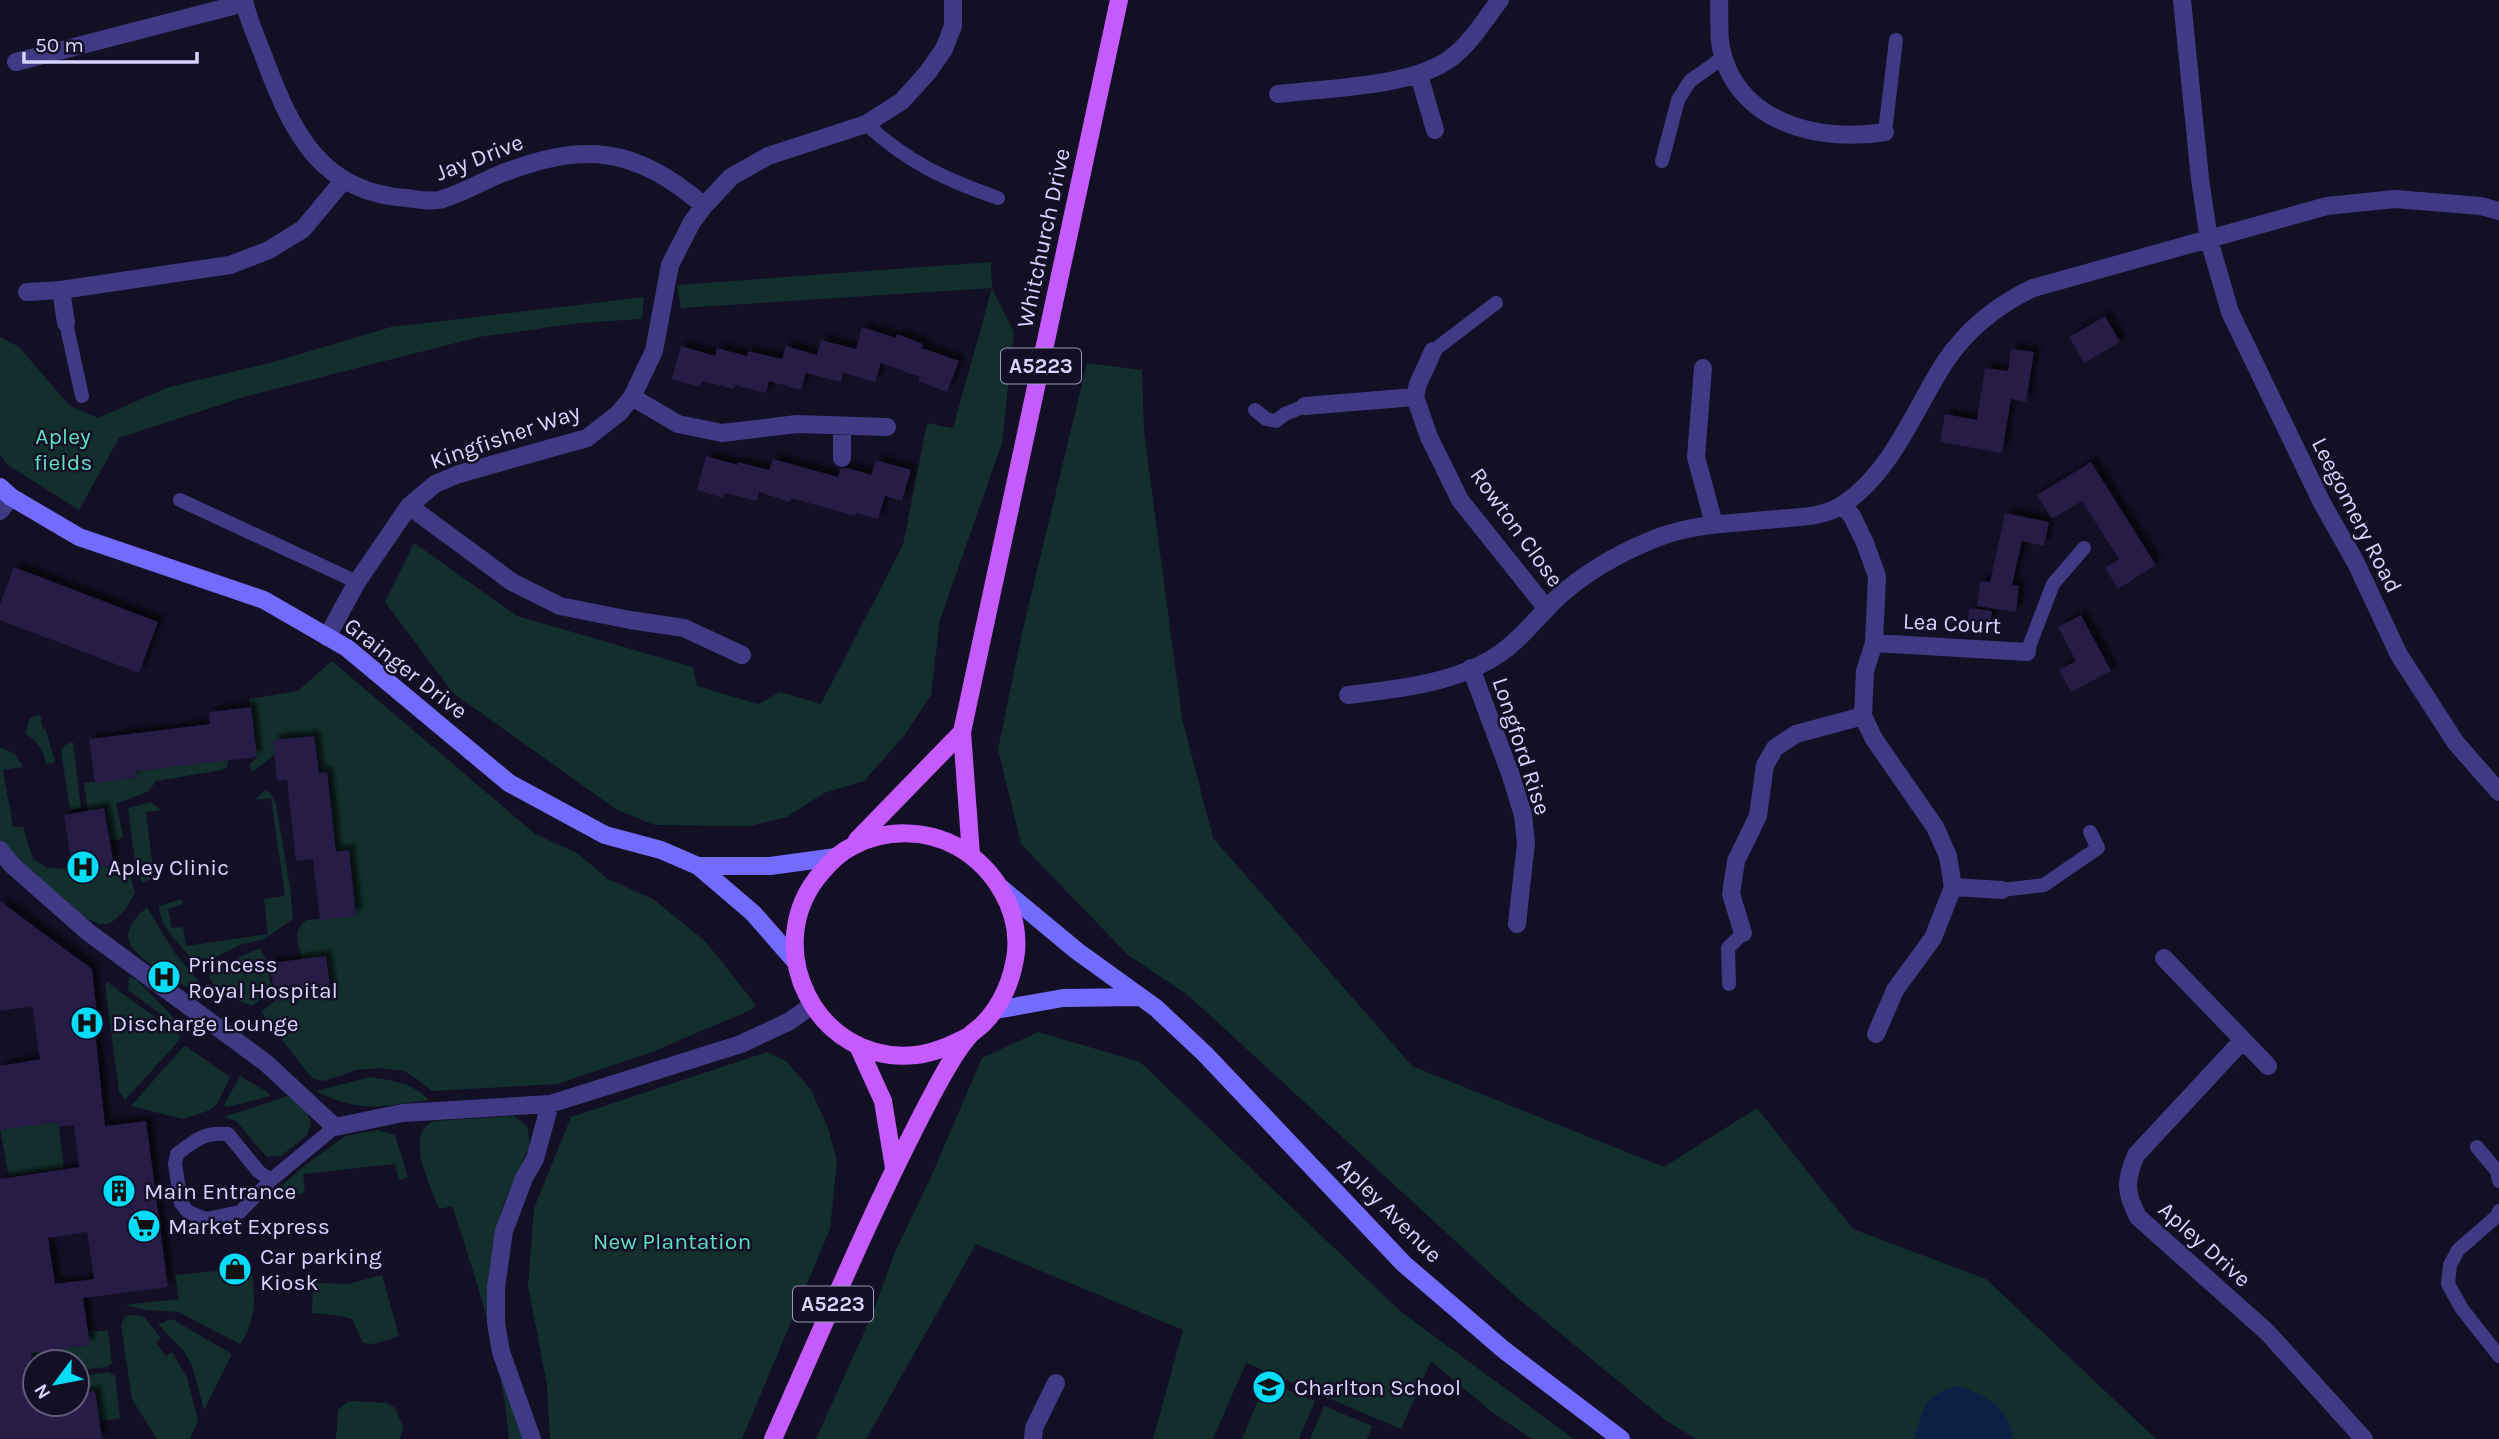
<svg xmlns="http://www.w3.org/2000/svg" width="2499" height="1439" font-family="Karla,sans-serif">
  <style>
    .green { fill: #122f2e }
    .water { fill: #0c2046 }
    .building { fill: #251b45; fill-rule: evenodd; filter: url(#shadow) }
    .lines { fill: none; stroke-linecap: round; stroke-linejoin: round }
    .lane { stroke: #3f3a83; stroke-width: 14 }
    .street { stroke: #3f3a83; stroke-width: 18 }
    .secondary { stroke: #726bfe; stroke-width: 18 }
    .primary { stroke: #c55bfe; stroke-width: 18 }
    .labels { text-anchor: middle; stroke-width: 5; stroke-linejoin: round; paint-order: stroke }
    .shield { fill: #130f25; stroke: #9e98be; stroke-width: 2 }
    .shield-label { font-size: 21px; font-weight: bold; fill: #d9d3ff }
    .street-label { font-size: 23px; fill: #d9d3ff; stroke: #130f25 }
    .park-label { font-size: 23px; fill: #5fdfc2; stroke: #130f25 }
    .poi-label { font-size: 23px; fill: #d9d3ff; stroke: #130f25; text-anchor: start }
  </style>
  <defs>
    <filter id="shadow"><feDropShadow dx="6" dy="-6" stdDeviation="2" flood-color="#0009"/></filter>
  </defs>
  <rect width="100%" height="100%" fill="#130f25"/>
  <path class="green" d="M 991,262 L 992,288 L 1014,332 L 1002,443 L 940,620 L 931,695 L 904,736 L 864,781 L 824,793 L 787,817 L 750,826 L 655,825 L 617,810 L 453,693 L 385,602 L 414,543 L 517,616 L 693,667 L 697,686 L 758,704 L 780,692 L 821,704 L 903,545 L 927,423 L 953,428 L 992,288 L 681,308 L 677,285 Z
    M 644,297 L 642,319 L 579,323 L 479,337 L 247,396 L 119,438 L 79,510 L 8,465 L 0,455 L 0,337 L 19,347 L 69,405 L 98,418 L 169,387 L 270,363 L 391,327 Z
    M 1087,363 L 1142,370 L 1144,432 L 1182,718 L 1213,838 L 1412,1066 L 1664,1167 L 1757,1108 L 1853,1229 L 1986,1279 L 2156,1439 L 1696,1439 L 1664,1419 L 1514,1295 L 1189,996 L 1128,955 L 1021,844 L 998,749 L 1022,633 Z
    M 332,661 L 535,834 L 577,853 L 608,879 L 653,899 L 706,942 L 756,1005 L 751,1010 L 652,1052 L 557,1084 L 432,1091 L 417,1079 L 404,1071 L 380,1068 L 357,1070 L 324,1081 L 314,1079 L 306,1071 L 261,1012 L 275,1001 L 331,994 L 326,956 L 302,959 C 298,944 292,929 307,920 L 356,916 L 349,851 L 336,852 L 327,772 L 319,773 L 314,736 L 273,740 L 275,755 L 252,772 L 249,765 L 257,757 L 249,699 L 298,691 Z
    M 40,714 L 43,728 L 46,730 L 55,762 L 46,764 C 44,752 36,738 25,734 L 30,718 Z
    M 73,742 L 81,808 L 70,810 L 61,751 L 65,745 Z
    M 0,747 L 15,754 L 23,767 L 3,770 L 13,827 L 23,827 L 33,859 L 48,868 L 73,869 L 74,872 L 111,866 L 113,876 L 129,873 L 135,892 C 129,904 120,920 107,924 C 84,930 17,860 0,843 Z
    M 228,760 L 227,767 L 222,770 L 156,781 L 149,791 L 116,804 L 123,836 L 118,840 L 110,841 L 105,809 L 88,811 L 84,783 L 136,778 L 136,771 Z
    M 265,790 L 270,793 L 276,804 L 290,887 L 293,919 L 264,939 L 240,945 L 199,966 C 185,950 159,928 159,906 L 181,899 L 183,904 L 168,909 L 172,928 L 183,927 L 186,946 L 268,934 L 264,899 L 285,896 L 271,798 L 255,800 Z
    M 151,802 L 161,810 L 146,812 L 154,877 L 142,883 L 136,869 L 128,808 Z
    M 147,907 L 174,952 L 206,990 L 204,996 C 186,987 126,956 128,935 C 129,923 139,915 147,907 Z
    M 260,948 L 266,960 L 272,991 L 252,1006 C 237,1000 214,993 209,975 L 211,970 Z
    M 129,976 L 138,981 L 176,1020 L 173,1023 L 128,990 Z
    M 107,982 L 179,1035 L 180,1038 L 175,1045 L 125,1100 L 119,1092 L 105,985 Z
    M 1038,1032 L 1140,1062 L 1400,1311 L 1574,1439 L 1532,1439 L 1492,1412 L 1431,1361 L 1401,1429 L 1246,1363 L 1213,1439 L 1153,1439 L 1183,1330 L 976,1244 L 866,1439 L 816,1439 L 872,1315 L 895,1252 L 930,1179 L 982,1058 Z
    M 183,1047 L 187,1047 L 230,1077 L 217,1104 L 210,1110 L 183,1119 L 131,1106 Z
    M 767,1052 L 786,1061 L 811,1090 L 828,1128 L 837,1162 L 830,1229 L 742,1439 L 550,1439 L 547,1385 L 528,1286 L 534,1208 L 571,1117 Z
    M 240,1076 L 267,1092 L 270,1096 L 228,1107 L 224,1105 Z
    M 370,1077 C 394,1081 411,1082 429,1100 C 381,1106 361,1114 316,1091 Z
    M 288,1096 L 306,1108 L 311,1124 L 307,1135 L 281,1156 L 267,1157 L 236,1121 L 224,1117 Z
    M 514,1116 L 527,1126 L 530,1145 L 503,1205 L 495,1234 L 491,1265 L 524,1439 L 509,1439 C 502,1357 478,1284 452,1206 L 439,1209 C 431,1186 403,1134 434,1121 Z
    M 58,1122 L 64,1168 L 9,1177 L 0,1129 Z
    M 378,1130 L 395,1135 L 408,1177 L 399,1180 L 395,1164 L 303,1174 L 305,1193 L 291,1195 L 284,1191 L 282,1185 L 304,1166 L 345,1136 Z
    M 227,1270 L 232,1274 L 245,1273 L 252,1276 C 256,1300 255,1324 240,1344 L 178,1312 L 146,1310 L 125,1305 L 179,1299 L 175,1275 Z
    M 382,1275 L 399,1336 L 375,1344 L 363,1343 L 352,1319 L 341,1316 L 312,1313 L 313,1283 L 348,1284 Z
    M 134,1315 L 144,1317 L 161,1338 L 156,1343 L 166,1356 L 172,1352 L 187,1378 L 198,1420 L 190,1439 L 157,1439 L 132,1399 L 121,1325 L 125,1316 Z
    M 172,1319 L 232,1354 L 204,1410 L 192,1365 L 183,1350 L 158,1324 Z
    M 87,1331 L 108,1331 L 112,1363 L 107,1367 L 77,1370 L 77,1362 L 35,1362 L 34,1375 L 31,1353 L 89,1345 Z
    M 108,1372 L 115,1376 L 120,1418 L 99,1422 L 95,1392 L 77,1394 L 77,1377 Z
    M 1266,1381 L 1315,1401 L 1299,1439 L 1242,1439 Z
    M 355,1401 L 386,1403 L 395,1408 L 403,1427 L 400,1439 L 336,1439 L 338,1410 L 347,1402 Z
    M 1324,1406 L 1372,1426 L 1367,1439 L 1310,1439 Z"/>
  <path class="water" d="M 1957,1386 C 1984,1393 2011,1410 2013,1439 L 1914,1439 C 1923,1408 1924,1395 1957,1386 Z"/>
  <path class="building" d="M 2105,316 L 2120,342 L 2084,363 L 2069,337 Z
    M 862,327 L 896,338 L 897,334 L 923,344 L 922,348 L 959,361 L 947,392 L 918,381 L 920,377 L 881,363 L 875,382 L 843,373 L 841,382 L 806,373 L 801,390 L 769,381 L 766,393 L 735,385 L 734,389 L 702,381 L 700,387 L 672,379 L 681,346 L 715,356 L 717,348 L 747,356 L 748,351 L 782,359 L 786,346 L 817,355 L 821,340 L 856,349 Z
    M 2011,349 L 2034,352 L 2026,402 L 2011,399 L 2002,453 L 1940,442 L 1945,414 L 1977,420 L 1985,368 L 2008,371 Z
    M 706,456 L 738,465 L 738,462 L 769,470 L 773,459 L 838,477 L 840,469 L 848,468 L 871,475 L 876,460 L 911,470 L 902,501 L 885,496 L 878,519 L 856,513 L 855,516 L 791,498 L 790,502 L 759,492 L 757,501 L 725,493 L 723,498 L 697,490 Z
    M 2091,462 L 2156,565 L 2118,589 L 2105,568 L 2119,559 L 2082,501 L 2052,519 L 2037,495 Z
    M 2005,513 L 2049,522 L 2044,546 L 2022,541 L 2012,585 L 2019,586 L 2016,612 L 1977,606 L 1980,581 L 1990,582 Z
    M 14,567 L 158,622 L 139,673 L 0,620 L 0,604 Z
    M 1969,608 L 1992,611 L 1989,631 L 1967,628 Z
    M 2081,615 L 2111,671 L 2071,692 L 2059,670 L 2076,661 L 2058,627 Z
    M 251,707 L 257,757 L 136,771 L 136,778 L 95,783 L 89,739 L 210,724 L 209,712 Z
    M 314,736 L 319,773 L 327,772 L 336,852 L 349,850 L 356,916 L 320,920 L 313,859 L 296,861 L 287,780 L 277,781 L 273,740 Z
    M 104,808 L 114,865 L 73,872 L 64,815 Z
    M 0,901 L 92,969 L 98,1023 L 95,1031 L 105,1126 L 146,1121 L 168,1287 L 83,1298 L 90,1345 L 31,1353 L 35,1404 L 77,1404 L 77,1394 L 95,1391 L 102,1439 L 0,1439 L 0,1179 L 79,1167 L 74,1125 L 59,1127 L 58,1122 L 0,1130 L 0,1066 L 40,1059 L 32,1006 L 0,1011 ZM 87,1232 L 94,1279 L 55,1284 L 48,1238 Z
    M 326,956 L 331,994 L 275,1001 L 270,963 Z"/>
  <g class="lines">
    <path class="lane" d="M 866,124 C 909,163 944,179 998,198
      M 1885,132 L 1896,40
      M 1662,161 L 1678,100 L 1690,81 L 1724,57
      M 66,323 L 82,396
      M 1433,351 L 1496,303
      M 1255,410 L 1266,419 L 1276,421 L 1285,414 L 1305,406
      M 180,500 L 357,582
      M 2027,652 L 2053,584 L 2084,548
      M 2002,890 L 2044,885 L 2098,848 L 2090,832
      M 1729,984 L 1728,948 L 1743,933
      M 2477,1147 L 2497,1171 L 2499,1181
      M 271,1180 L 259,1172 L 228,1134 C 204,1132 195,1140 177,1154 L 175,1164 L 181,1203 L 188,1212 L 206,1219 L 240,1212 L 271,1180 L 335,1127
      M 2499,1211 L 2497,1216 L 2458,1250 L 2450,1265 L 2448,1284 L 2462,1309 L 2499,1356"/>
    <path class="street" d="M 244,0 C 248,20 258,41 265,60 C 292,132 321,193 407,198 C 417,199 430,202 439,200 C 459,195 479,183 498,175 C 581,142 635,145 704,206
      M 1719,0 C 1720,16 1718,33 1721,48 C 1737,123 1819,143 1885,132
      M 2182,0 L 2200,179 L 2209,240 L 2230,312 L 2322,503 L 2356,563 L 2399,655 L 2456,743 L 2499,792
      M 16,62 L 244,3
      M 1419,75 L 1435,130
      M 1278,94 C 1326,88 1413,87 1451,58 C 1471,43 1485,19 1500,0
      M 61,290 L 66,323
      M 27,292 L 61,290 L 230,265 L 269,250 L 303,229 L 343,181
      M 1703,368 L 1696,457 L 1714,524
      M 632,397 L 678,424 L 722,433 L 797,424 L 887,427
      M 1415,397 L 1429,437 L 1460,500 L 1547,609
      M 1305,406 L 1415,397 L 1418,384 L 1433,351
      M 842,426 L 842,458
      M 1842,505 L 1852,516 L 1865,543 L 1877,576 L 1874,643 L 1865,671 L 1863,716 L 1874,739 L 1935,827 L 1948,856 L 1953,887 L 1933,938 L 1895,990 L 1876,1034
      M 409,506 L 512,582 L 560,606 L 630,620 L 684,628 L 742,655
      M 0,511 L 11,497
      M 327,637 L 357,582 L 409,506 L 435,484 L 459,474 L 587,438 L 619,413 L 632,397 L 654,351 L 670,265 L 692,222 L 704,206 L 731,177 L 768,156 L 866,124 L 902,101 L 928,72 L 944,49 L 953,26 L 953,0
      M 1874,643 L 2027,652
      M 1471,668 L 1511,776 L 1523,815 L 1526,843 L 1517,924
      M 1348,695 C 1397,689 1453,684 1496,656 C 1523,639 1541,611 1565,591 C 1594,567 1627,549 1662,536 C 1698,523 1739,523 1777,519 C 1799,517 1825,517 1844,504 C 1893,470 1914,410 1945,362 C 1968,328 1997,305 2033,288 L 2327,206 L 2395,199 L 2481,206 L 2499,211
      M 0,850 L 12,865 L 88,932 L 266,1063 L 335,1127 L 403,1113 L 550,1104 L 741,1044 L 790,1021 L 812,1005
      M 1953,887 L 2002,890
      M 1743,933 L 1731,894 L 1736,861 L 1758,816 L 1765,765 L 1775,748 L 1796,734 L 1863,716
      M 2164,958 L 2268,1066
      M 2243,1040 L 2136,1155 C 2125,1181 2125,1192 2138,1217 L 2267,1332 L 2364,1439
      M 532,1439 L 501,1352 L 496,1323 L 496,1288 L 504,1231 L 524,1178 L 535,1159 L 550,1104
      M 1033,1439 L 1034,1428 L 1056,1383"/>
    <path class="secondary" d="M 0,487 L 11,497 L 79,537 L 264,600 L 347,648 L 509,783 L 605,835 L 661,850 L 698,866 L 753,913 L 795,961
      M 698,866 L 770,866 L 836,857
      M 1001,888 L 1077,951 L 1156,1008 L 1205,1054 L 1404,1264 L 1504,1350 L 1621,1439
      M 996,1010 L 1063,998 L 1141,997"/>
    <path class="primary" d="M 857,840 L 962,732
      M 971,855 L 962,732 L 1119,0
      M 858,1046 L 883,1101 L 894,1168
      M 773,1439 C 824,1325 872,1209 930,1099 C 940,1080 955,1051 970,1035 C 974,1031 979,1028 983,1024 C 1002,1005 1013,978 1016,952 C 1020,909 994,868 958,847 C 926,829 885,829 853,846 C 840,852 831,861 822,872 C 757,945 816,1066 916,1055 C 935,1053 952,1045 969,1036"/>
  </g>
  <defs>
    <symbol id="hospital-disc" viewBox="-11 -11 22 22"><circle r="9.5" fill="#02dcfb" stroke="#130f25"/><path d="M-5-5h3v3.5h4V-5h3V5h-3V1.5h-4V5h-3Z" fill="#111"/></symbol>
    <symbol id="building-disc" viewBox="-11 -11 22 22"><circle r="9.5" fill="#02dcfb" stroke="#130f25"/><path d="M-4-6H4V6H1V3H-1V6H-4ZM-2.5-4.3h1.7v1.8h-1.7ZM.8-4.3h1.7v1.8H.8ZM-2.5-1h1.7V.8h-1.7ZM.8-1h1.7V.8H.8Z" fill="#111"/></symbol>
    <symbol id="supermarket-disc" viewBox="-11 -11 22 22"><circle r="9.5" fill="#02dcfb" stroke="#130f25"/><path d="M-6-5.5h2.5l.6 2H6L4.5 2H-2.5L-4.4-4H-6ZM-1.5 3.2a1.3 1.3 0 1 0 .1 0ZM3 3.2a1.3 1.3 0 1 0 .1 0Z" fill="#111"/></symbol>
    <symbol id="shop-disc" viewBox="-11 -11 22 22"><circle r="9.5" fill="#02dcfb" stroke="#130f25"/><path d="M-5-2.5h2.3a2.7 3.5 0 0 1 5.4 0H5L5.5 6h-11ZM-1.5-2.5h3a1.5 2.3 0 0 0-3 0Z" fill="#111"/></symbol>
    <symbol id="school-disc" viewBox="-11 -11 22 22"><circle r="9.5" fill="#02dcfb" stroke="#130f25"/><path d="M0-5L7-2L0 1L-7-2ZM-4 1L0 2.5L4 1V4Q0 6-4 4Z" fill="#111"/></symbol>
  </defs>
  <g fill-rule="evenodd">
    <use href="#hospital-disc" x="64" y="848" width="38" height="38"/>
    <use href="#hospital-disc" x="145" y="958" width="38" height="38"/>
    <use href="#hospital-disc" x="68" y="1004" width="38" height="38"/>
    <use href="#building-disc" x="100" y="1172" width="38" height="38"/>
    <use href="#supermarket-disc" x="125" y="1207" width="38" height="38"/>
    <use href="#shop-disc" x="216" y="1250" width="38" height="38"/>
    <use href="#school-disc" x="1250" y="1368" width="38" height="38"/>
  </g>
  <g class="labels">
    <g class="shield">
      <rect x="1001" y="348.5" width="80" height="35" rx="5"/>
      <rect x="793" y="1286.5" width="80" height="35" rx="5"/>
    </g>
    <g class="shield-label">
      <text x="1041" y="373">A5223</text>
      <text x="833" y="1311">A5223</text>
    </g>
    <g class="street-label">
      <text transform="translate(479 157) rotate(-21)" y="8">Jay Drive</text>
      <text transform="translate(1043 238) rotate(-78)" y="8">Whitchurch Drive</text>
      <text transform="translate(505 436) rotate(-19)" y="8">Kingfisher Way</text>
      <text transform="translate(2357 515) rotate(63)" y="8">Leegomery Road</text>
      <text transform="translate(1517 527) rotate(54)" y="8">Rowton Close</text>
      <text transform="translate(1952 623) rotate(3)" y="8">Lea Court</text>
      <text transform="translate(406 668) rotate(38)" y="8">Grainger Drive</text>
      <text transform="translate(1522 746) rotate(72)" y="8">Longford Rise</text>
      <text transform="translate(1390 1210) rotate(45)" y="8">Apley Avenue</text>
      <text transform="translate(2205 1244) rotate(42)" y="8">Apley Drive</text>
    </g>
    <g class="park-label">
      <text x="63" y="444">Apley<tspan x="63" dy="26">fields</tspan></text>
      <text x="672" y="1249">New Plantation</text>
    </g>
    <g class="poi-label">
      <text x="108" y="875">Apley Clinic</text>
      <text x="188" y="972">Princess<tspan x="188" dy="26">Royal Hospital</tspan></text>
      <text x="112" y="1031">Discharge Lounge</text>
      <text x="144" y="1199">Main Entrance</text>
      <text x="168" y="1234">Market Express</text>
      <text x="260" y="1264">Car parking<tspan x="260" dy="26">Kiosk</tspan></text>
      <text x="1294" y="1395">Charlton School</text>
    </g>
  </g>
  <g transform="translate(56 1383) rotate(238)"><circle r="33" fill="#130f25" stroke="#625d7c" stroke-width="2"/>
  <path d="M0-5L12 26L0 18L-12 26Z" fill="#02dcfb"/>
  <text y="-10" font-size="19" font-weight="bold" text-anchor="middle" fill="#d9d3ff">N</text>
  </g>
  <path d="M24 52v10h173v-10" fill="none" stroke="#d9d3ff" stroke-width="3.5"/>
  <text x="35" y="52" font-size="21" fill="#d9d3ff" stroke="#130f25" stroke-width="5" paint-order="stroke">50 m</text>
</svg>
